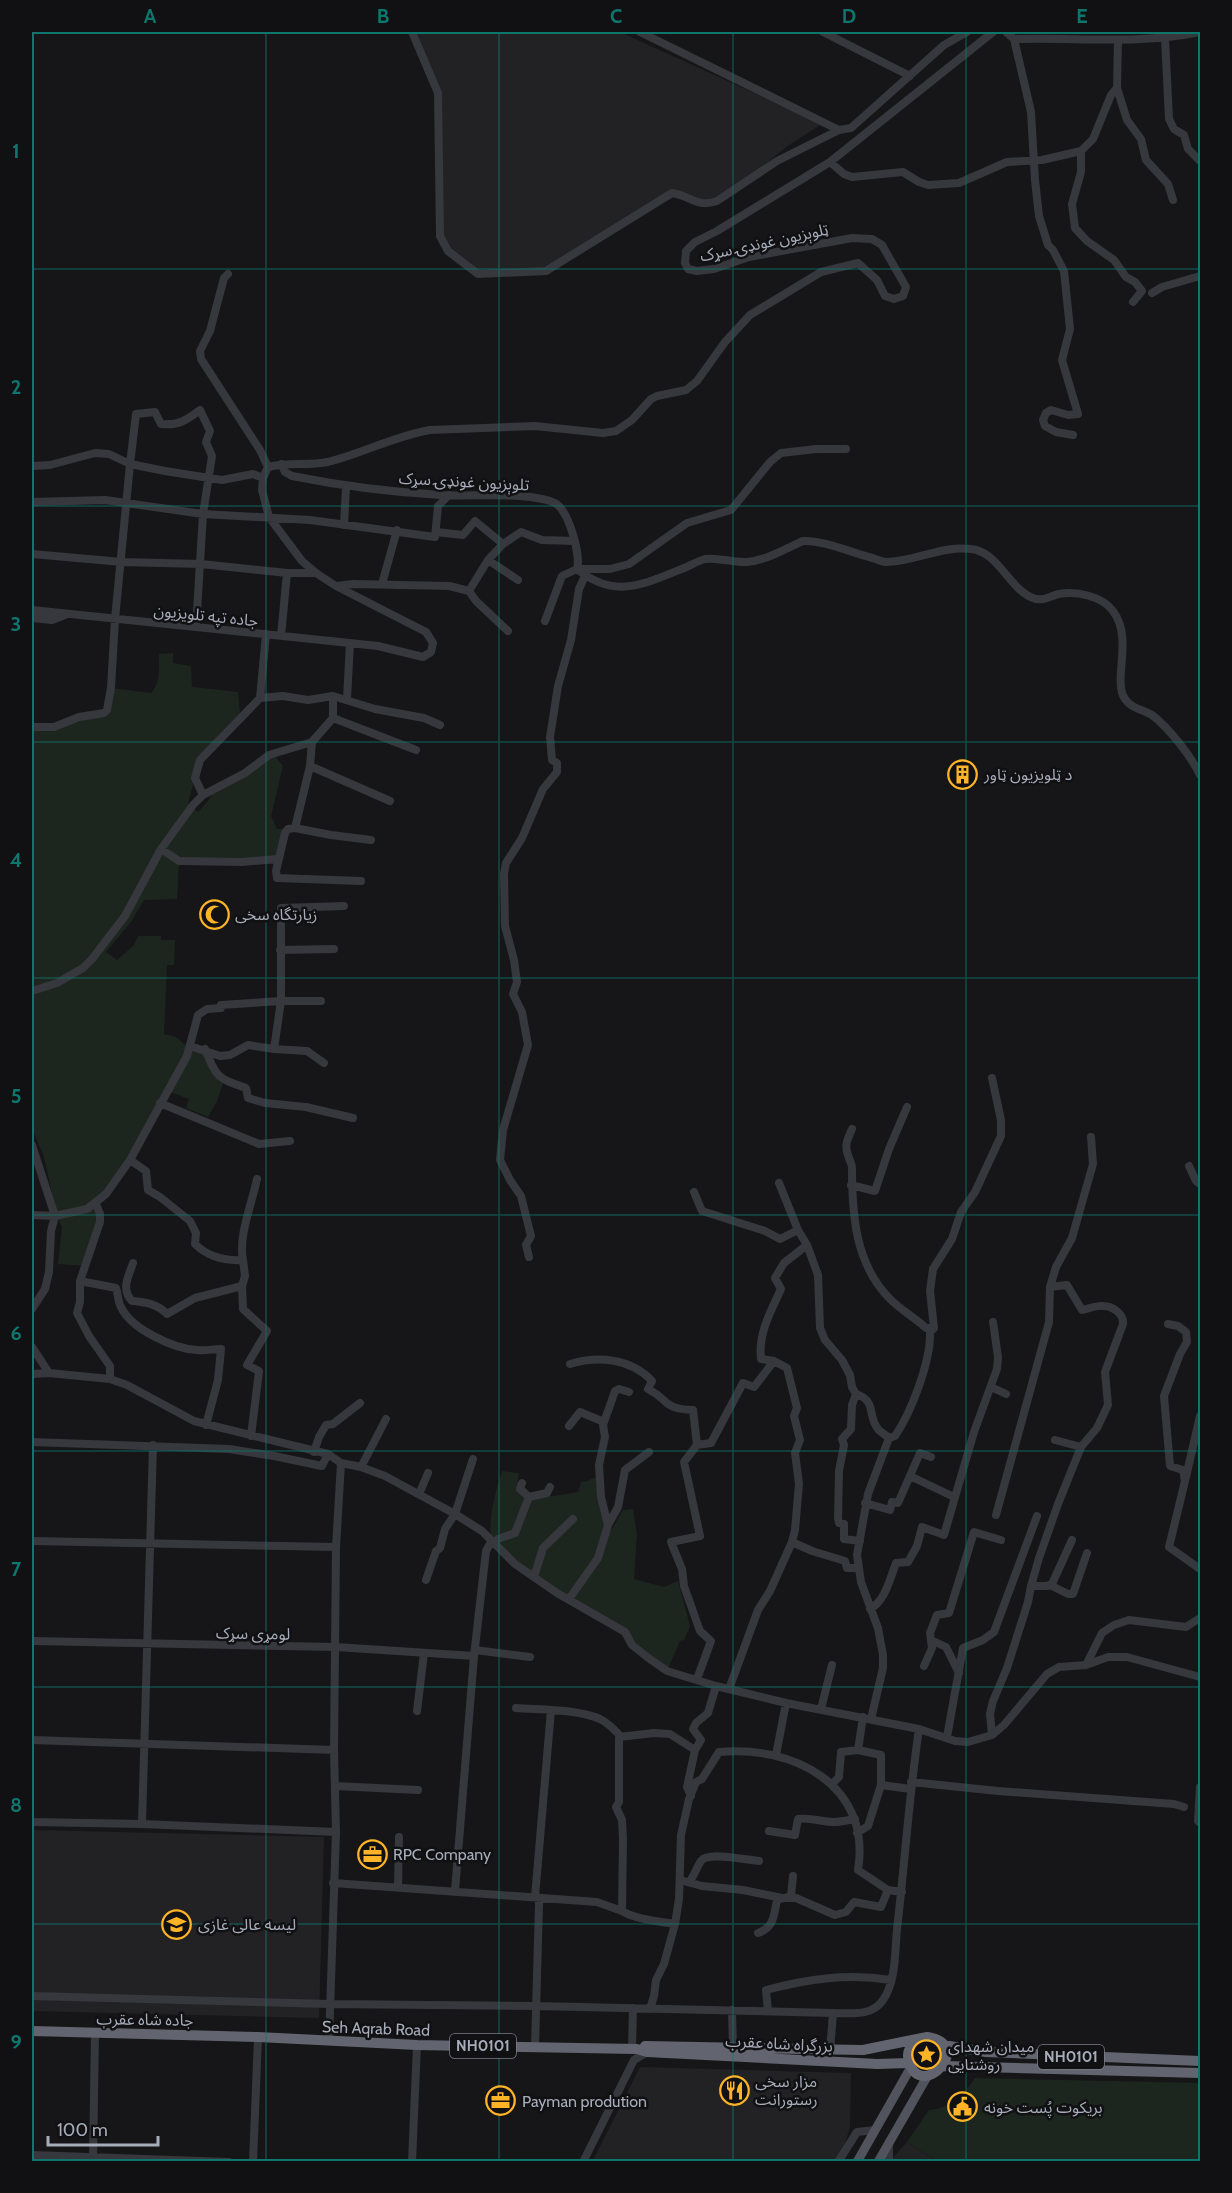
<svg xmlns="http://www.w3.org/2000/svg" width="1232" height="2193" font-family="Cabin,'Noto Sans Arabic',sans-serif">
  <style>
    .built { fill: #222225 }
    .green { fill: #1d261e }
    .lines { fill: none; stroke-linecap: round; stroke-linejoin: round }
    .minor { stroke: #36383d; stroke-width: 8 }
    .major { stroke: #52545d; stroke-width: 9 }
    .highway { stroke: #62656f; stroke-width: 10 }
    .grid { fill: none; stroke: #0f766e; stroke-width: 1.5; stroke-opacity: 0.55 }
    .labels { text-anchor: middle; stroke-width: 5; stroke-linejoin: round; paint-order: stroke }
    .shield { fill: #111113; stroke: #797e87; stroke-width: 1.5 }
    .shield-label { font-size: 15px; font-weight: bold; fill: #a6acb9 }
    .street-label { font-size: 16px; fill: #a6acb9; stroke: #111113 }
    .poi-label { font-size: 16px; fill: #a6acb9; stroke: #111113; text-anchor: start }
    .neatline { fill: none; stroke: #0f766e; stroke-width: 2 }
    .grid-label { font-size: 20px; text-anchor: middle; font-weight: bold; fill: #0f766e }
  </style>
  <rect width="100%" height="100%" fill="#161618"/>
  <path class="built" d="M 412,32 L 620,32 L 822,124 L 789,145 L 741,183 L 707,204 L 672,193 L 546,271 L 478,274 L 448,251 L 440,236 L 438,93 Z
    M 32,1830 L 324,1837 L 319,2018 L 32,2011 Z
    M 640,2067 L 851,2073 L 850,2127 L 844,2147 L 835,2161 L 592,2162 Z
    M 907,2142 L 935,2160 L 937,2161 L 889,2162 Z"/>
  <path class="green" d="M 173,653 L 173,663 L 191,666 L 192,687 L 238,692 L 240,713 L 202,754 L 188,803 L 198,812 L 208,801 L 217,786 L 272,753 L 283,766 L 271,816 L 277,829 L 288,829 L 278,859 L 179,861 L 177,899 L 144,900 L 131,922 L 106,952 L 117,960 L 134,945 L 138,936 L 161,936 L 161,940 L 175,940 L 174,965 L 167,965 L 164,1034 L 176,1037 L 184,1044 L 207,1050 L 224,1081 L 217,1101 L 208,1117 L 186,1108 L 189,1099 L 168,1091 L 109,1192 L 92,1203 L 97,1217 L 87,1266 L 58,1264 L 62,1227 L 57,1216 L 44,1157 L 32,1128 L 32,727 L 54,727 L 104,713 L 111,688 L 151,693 C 161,682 159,668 159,654 Z
    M 502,1471 L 519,1473 L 517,1486 C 538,1501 555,1496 578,1492 L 581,1482 L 588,1481 L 593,1478 L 600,1477 L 605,1529 L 612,1529 L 623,1510 L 633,1509 L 637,1535 L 634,1579 L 664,1587 L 678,1581 L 690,1626 L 684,1640 L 680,1641 L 667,1671 L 647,1657 L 628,1635 L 557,1593 L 491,1542 C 488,1518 495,1494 502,1471 Z
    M 975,2078 L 1200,2083 L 1200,2161 L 937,2161 L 907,2142 L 929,2110 C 951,2108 963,2096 975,2078 Z"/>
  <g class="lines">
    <path class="minor" d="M 412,32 L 438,93 L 440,236 L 448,251 L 478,274 L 546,271 L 672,193 C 691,196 697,208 717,201 L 777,161 L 839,130 L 851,128 L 944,45 L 967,32
      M 640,32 L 839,130
      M 823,32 L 910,76
      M 1006,32 L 1014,39 C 1078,37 1135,45 1200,32
      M 1165,38 L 1169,119 L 1174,129 L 1184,135 L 1188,149 L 1200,161
      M 1014,39 L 1031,112 L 1035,180 L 1039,216 L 1048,245 L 1053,250 L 1064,271 L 1070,329 L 1062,360 L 1078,414 L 1068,415 L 1051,410 L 1046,413 L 1043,420 L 1045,426 L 1056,432 L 1073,435
      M 1118,40 L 1117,88 L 1127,120 L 1141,139 L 1146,160 L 1168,184 L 1173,200
      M 1081,151 L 1081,172 L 1072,204 L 1075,228 L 1087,241 L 1114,260 L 1126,277 L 1135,282 L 1142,291 L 1133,302
      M 830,162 L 844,174 L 852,177 L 903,172 L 919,182 L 928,185 L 959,183 L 1007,162 L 1042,160 L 1081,151 L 1093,139 L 1111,95 L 1117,88
      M 228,274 L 224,278 L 210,331 L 200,351 L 201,359 L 260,450 L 268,467
      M 1152,293 L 1162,287 L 1200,276
      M 281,464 L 285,472 L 292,476 C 342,486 391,492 441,495 C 470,497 531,491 555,503 C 569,511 581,555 577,569 C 615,600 644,584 684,568 C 691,565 698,561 705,559 C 718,557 733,563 747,562 C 767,560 785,549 803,541 C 822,540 850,552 869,557 C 874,558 881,562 886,562 C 914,562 943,545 971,549 C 999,552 1008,588 1033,598 C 1042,602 1050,596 1059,594 C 1077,591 1102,596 1113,611 C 1134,639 1112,680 1125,699 C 1132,709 1142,709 1152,715 C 1169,728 1191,756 1200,775
      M 32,466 L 50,465 L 95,453 L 109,454 L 130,464 L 165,471 L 222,480 L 253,474 L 263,478
      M 32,502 L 105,500 L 203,514 L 310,520 L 435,537 L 438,506 L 449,495
      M 344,525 L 346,487
      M 436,532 L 463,535 L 475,521 L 503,544 L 521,532 L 542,540 L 574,541
      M 32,554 L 122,562 L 201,564 L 287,573 L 316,573
      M 488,560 L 518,580
      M 382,584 L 397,530
      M 337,586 L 353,584 L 449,586 L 469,591 L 476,601 L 508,631
      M 469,591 L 488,560 L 503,544
      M 32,610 L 378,646 L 423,657 L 431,652 L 433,643 L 426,632 L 336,586 L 316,573 L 302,561 L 269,517 L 262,490 L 263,478 L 268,467 C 288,462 308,466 328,462 C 363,453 395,436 430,430 L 535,426 L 603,433 L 616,431 L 632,420 L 651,399 L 657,396 L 686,390 L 697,381 L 725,342 L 750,315 L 821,272 L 858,263 L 877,280 L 885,296 L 894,299 L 903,296 L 906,287 L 882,245 L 872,239 L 852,238 L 749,257 L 714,269 L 697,271 L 688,269 L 685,263 L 686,251 L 695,242 L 717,231 L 830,162 L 993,32
      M 32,618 L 52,620 L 65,615
      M 545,621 L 562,576 L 577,569 L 610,569 L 629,564 L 687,523 L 731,510 L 770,462 L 781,453 L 816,449 L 846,449
      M 281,636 L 287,573
      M 333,696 L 333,718 L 312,742 L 310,766 L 295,828 L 288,829 L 285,833 L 276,871 L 277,878 L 361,881
      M 260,698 L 266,634
      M 347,699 L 350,643
      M 333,718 L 416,750
      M 32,727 L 54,727 L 79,717 L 104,713 L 107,710 L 111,688 L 115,619 L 130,464 L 136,414 L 155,412 L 161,424 C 178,426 187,420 200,410 L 210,431 L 206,442 L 212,456 L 203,514 L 196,627
      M 310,766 L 390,801
      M 203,795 L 195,778 L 200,760 L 260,698 L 283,696 L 308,700 L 333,696 L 375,709 L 424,718 L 440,725
      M 295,828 L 331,835 L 371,840
      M 161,849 L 179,861 L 242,862 L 278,859
      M 280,950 L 334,949
      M 32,991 L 57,983 L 83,968 L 92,959 L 125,916 L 161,849 L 193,805 L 203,795 L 245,773 L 269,755 L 312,742
      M 190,1046 L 220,1056 L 230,1055 L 248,1045 L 274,1049 L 281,1001 L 321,1001
      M 205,1049 C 217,1078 217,1078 246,1088 L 248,1098 L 265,1103 L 306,1107 L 353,1118
      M 274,1049 L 307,1051 L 324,1063
      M 160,1103 L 259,1144 L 290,1141
      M 852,1129 C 848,1138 844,1145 848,1155 C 849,1160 852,1163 852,1168 C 852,1214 855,1264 890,1299 C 901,1310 915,1318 926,1328 L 934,1328
      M 32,1145 L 55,1216 L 51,1231 L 49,1272 L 45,1289 L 32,1309
      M 130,1160 L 146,1171 L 148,1190 L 160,1197 L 190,1221 L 196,1233 L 195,1244 C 208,1257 225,1261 243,1260 C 238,1237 252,1203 257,1179
      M 1189,1166 L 1196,1181 L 1200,1184
      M 779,1183 L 798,1230 L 807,1245
      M 851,1185 L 875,1191 L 889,1149 L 907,1107
      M 694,1192 L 702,1211 L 765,1231 L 780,1239 L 798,1230
      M 96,1204 L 100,1214 L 100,1222 L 80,1281 L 80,1302 L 77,1313 L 89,1336 L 110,1366 L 110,1379
      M 32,1215 L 55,1216 L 87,1209 L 106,1194 L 130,1160 L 187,1056 L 198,1015 L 207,1009 L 221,1008 L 221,1005 L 281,1001 L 281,908 L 344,906
      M 529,1257 L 526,1245 L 531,1236 L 521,1196 L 510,1180 L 500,1160 L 503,1130 L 528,1045 L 522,1012 L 513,994 L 517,982 L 514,960 L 505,926 L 504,874 L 506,863 L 522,838 L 543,789 L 557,772 L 557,763 L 552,760 L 550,737 L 558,686 L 571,640 L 579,589 L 585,576
      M 133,1263 C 128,1277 121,1290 132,1301 C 146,1302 157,1304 167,1314 L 195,1298 L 242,1286 L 245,1276 L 243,1260
      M 80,1281 L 116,1288 C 118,1294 118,1302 121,1307 C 131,1329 174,1349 197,1350 C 205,1351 213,1349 221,1349 L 218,1380 L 206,1425
      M 242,1286 L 243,1309 L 267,1331 L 247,1365 L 259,1371 L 251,1436
      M 1168,1324 L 1178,1326 L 1186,1332 L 1187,1342 L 1180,1354 L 1164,1396 L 1170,1466 L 1183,1470 L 1185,1481 L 1169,1547 L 1200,1569
      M 32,1347 L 49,1373
      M 570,1364 C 598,1355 632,1359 652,1381 L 648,1389 C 670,1400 662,1409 693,1410 L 697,1445 L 684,1462 L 700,1536 L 671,1542 L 682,1569 L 684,1586 L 700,1631 L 711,1641 L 697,1679
      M 32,1374 L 49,1373 L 110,1379 L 127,1385 L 194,1421 L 328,1454 L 341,1463 L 361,1467 L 385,1476 L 455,1514 L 482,1531 L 515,1564 L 557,1593 L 625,1632 L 632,1645 L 647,1657 L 667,1671 L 716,1686 L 786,1703 L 919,1729 L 955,1741 L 968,1742 L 992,1735 L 1004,1725 L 1047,1674 L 1059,1667 L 1086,1665 L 1108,1657 L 1127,1657 L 1200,1677
      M 991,1387 L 1006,1394
      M 856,1394 L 852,1405 L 851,1429 L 842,1439 L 844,1445 L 839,1471 L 838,1518 L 839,1523 L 844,1524 L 844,1539 L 860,1541
      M 569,1426 L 580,1412 L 604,1422
      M 1055,1440 L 1081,1447
      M 32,1442 L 229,1449 L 274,1456 L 322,1466 L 328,1454
      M 697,1445 L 711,1443 L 743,1383 L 754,1387 L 774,1361
      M 314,1452 L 319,1437 L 326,1425 L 333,1424 L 360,1403
      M 361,1467 L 386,1419
      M 910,1476 L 954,1497
      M 1186,1477 L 1200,1416
      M 522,1483 L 520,1489 L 529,1497 L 547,1493 L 550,1487
      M 419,1494 L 428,1473
      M 865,1503 L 890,1510 L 892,1502 L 898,1503 L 920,1453 L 931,1457
      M 996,1515 L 1049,1322 L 1050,1287 L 1056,1267 L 1072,1238 L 1093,1164 L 1091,1137
      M 608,1525 L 618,1507 L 625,1470 L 649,1452
      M 32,1541 L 336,1547
      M 792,1542 L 812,1551 L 845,1561 L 847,1568 L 859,1568
      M 493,1544 L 498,1539 L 515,1533 L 529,1497
      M 534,1577 L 543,1548 L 573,1519
      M 426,1580 L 436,1551 L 440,1548 L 445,1529 L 455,1514 L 473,1459
      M 1050,1585 L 1068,1594 L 1073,1594 L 1087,1553
      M 1031,1586 L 1047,1586 L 1052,1584 L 1072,1540
      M 569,1599 L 598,1558 L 608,1525 L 601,1497 L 599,1465 L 605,1437 L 603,1425 L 615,1391 L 619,1389 L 629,1392
      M 870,1609 C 885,1601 890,1579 896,1563 L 908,1562 L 917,1546 L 922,1527 L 944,1535 L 974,1432 L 997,1369 L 998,1357 L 993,1322
      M 931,1640 L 946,1647 L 959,1673
      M 32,1641 L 336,1647 L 474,1656
      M 475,1650 L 530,1657
      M 1086,1665 L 1102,1633 L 1114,1625 L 1129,1620 L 1186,1627 L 1200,1618
      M 924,1666 L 932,1648 L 930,1633 L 937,1615 L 949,1613 L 974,1532 L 1001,1540
      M 729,1689 L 758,1610 L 770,1591 L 792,1542 L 795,1530 L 799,1484 L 795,1453 L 800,1440 L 794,1416 L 797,1408 L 787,1368 L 774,1361 L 761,1359 C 758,1333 771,1311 781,1289 L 775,1278 L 784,1263 L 807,1245 L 818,1275 L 820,1328 L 825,1340 L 842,1360 L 850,1375 L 852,1387 L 856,1394 C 877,1401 867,1415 878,1429 C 880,1432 886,1435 889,1438
      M 516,1708 C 541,1710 577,1709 600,1719 C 608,1723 615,1730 621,1737
      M 821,1709 L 832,1665
      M 417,1711 L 424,1653
      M 871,1719 L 883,1668 L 883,1655 L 878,1628 L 861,1582 L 857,1555 L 868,1494 L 889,1438 L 895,1436 C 911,1413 931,1361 930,1332 L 934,1328 L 930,1291 L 933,1269 L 952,1239 L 961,1212 L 975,1192 L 1001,1136 L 1001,1120 L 992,1078
      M 992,1735 L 990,1714 L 993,1701 L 1007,1668 L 1028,1602 L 1031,1586 L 1039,1558 L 1058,1504 L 1081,1447 L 1097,1428 L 1108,1405 L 1105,1372 L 1123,1324 C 1124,1314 1113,1306 1103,1306 C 1096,1305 1088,1309 1082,1310 L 1067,1285 L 1050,1287
      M 947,1737 L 963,1648 L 983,1640 L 994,1632 L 1037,1516
      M 32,1740 L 334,1750
      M 695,1750 L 701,1740 L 693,1729 L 696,1723 L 708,1713 L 716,1686
      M 858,1750 L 881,1755 L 881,1785
      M 776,1755 L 786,1703
      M 911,1782 L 998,1791 L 1174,1804 L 1184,1807
      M 832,1784 L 839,1777 L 841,1752 L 858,1750 L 863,1717
      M 335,1786 L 418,1790
      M 1200,1787 L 1198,1821 L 1200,1823
      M 32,1822 L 142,1824 L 336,1832
      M 142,1824 L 153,1445
      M 769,1831 L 795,1835 L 798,1819 C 811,1817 821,1822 834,1822 C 841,1822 848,1820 855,1819
      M 857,1833 L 868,1826 L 881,1785 L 911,1789
      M 680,1880 L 702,1886 L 743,1890 L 782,1898 L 796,1898 L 835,1915 L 846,1912 L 854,1902 L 881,1907 L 888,1890
      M 689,1882 C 695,1875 696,1868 701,1861 C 708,1851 747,1860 759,1861
      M 333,1883 L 597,1902 L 622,1911
      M 398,1887 L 399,1837
      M 455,1891 L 474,1656 L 486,1551 L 491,1542
      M 675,1924 C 658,1921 637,1920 622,1911 L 623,1840 L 622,1820 L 616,1807 L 619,1802 L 619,1737 L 654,1733 L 670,1734 L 695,1750 L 687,1787 L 691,1796
      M 758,1933 C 774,1928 774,1915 777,1900 L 791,1896 L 793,1876
      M 32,1996 L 329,2004 L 536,2006 L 833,2013 C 850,2013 872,2017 883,2000 C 896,1982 895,1951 897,1929 C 905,1862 909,1795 919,1729
      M 650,2009 L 654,1996 L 656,1980 L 664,1964 L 675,1924 L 679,1899 L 681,1835 L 689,1799 L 696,1782 L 702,1779 L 719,1752 C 792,1745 872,1784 858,1870 L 888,1890 L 902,1892
      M 732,2010 L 733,2048
      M 768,2011 L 766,1990 C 808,1979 847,1973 891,1980
      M 329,2041 L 336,1832 L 334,1750 L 336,1547 L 341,1463
      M 535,2047 L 539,1905 L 539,1901 L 535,1897 L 551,1710
      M 632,2049 L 633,2008
      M 830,2051 L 833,2013
      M 889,2142 L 889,2162
      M 32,2155 L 229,2162
      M 93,2160 L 95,2033
      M 253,2162 L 258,2037
      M 412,2162 L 417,2045
      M 583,2162 L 634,2060 L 647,2052 L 647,2050
      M 838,2162 L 857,2132 L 875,2130"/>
    <path class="major" d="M 857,2162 L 911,2067
      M 878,2162 L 928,2075"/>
    <path class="highway" d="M 32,2031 L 258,2037 L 417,2045 L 637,2049 L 647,2052 L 877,2064 L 909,2063
      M 943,2045 L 986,2052 L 1200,2061
      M 645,2046 L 863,2050 L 927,2037 C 976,2044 920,2103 909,2061 C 906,2053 910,2046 916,2040
      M 943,2066 L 1200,2073"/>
  </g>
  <path class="grid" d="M 266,32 L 266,2162M 499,32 L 499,2162M 733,32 L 733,2162M 966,32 L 966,2162M 32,269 L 1200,269M 32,506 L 1200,506M 32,742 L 1200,742M 32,978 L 1200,978M 32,1215 L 1200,1215M 32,1451 L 1200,1451M 32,1687 L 1200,1687M 32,1924 L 1200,1924"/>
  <defs>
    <symbol id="building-ring" viewBox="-11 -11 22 22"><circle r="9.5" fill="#111113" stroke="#ffb427" stroke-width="1.5"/><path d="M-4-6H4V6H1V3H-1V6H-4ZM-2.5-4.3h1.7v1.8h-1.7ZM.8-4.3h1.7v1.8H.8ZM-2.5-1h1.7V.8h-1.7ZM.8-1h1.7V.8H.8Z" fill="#ffb427"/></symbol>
    <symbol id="mosque-ring" viewBox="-11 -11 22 22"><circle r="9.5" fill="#111113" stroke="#ffb427" stroke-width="1.5"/><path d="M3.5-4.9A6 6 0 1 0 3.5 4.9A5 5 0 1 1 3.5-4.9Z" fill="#ffb427"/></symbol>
    <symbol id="office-ring" viewBox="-11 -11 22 22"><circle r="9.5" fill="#111113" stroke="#ffb427" stroke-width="1.5"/><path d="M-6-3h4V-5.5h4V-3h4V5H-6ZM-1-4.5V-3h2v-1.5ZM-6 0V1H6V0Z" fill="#ffb427"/></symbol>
    <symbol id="university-ring" viewBox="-11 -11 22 22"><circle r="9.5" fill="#111113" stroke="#ffb427" stroke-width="1.5"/><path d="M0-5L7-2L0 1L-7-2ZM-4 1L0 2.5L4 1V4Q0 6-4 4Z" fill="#ffb427"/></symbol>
    <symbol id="sight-ring" viewBox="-11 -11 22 22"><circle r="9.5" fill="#111113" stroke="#ffb427" stroke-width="1.5"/><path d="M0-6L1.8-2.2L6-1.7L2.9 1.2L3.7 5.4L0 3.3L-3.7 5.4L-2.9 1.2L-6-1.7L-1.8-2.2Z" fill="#ffb427"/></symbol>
    <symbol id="restaurant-ring" viewBox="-11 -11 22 22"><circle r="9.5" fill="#111113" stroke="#ffb427" stroke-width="1.5"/><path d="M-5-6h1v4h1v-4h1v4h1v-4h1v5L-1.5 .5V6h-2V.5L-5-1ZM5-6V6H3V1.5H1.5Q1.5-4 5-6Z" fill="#ffb427"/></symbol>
    <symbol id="civic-ring" viewBox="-11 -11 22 22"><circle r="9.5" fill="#111113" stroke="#ffb427" stroke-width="1.5"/><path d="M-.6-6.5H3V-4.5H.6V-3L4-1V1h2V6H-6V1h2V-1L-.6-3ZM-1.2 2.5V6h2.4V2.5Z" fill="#ffb427"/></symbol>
  </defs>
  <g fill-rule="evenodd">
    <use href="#building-ring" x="946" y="758" width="33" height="33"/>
    <use href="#mosque-ring" x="198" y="898" width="33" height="33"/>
    <use href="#office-ring" x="356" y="1838" width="33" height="33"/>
    <use href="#university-ring" x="160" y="1908" width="33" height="33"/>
    <use href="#sight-ring" x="910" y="2038" width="33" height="33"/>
    <use href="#restaurant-ring" x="718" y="2074" width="33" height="33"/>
    <use href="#office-ring" x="484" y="2084" width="33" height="33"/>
    <use href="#civic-ring" x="946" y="2090" width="33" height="33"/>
  </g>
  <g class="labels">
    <g class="shield">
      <rect x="450" y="2034" width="66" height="24" rx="4.5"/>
      <rect x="1038" y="2045" width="66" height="24" rx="4.5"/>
    </g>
    <g class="shield-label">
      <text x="483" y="2051">NH0101</text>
      <text x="1071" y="2062">NH0101</text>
    </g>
    <g class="street-label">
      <text transform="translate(764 242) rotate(-12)" y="6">ټلوېزيون غونډۍ سړک</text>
      <text transform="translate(464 481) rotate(3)" y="6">تلوېزيون غونډۍ سړک</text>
      <text transform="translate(206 615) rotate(6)" y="6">جاده تپه تلویزیون</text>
      <text transform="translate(253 1633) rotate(1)" y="6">لومړی سړک</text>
      <text transform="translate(145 2019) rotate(1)" y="6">جاده شاه عقرب</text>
      <text transform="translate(376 2028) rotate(2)" y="6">Seh Aqrab Road</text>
      <text transform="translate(779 2043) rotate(3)" y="6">بزرگراه شاه عقرب</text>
    </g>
    <g class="poi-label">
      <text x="984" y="780">د ټلویزیون ټاور</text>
      <text x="235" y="920">زیارتگاه سخی</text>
      <text x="393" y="1860">RPC Company</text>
      <text x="198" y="1930">لیسه عالی غازی</text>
      <text x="948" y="2052">میدان شهدای<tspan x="948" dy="18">روشنایی</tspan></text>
      <text x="755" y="2087">مزار سخی<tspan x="755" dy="18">رستورانت</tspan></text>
      <text x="522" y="2107">Payman prodution</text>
      <text x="984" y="2113">بریکوت پُست خونه</text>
    </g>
  </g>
  <rect width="1232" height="2193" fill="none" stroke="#111113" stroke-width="66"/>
  <path d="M48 2136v9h110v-9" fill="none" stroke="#a6acb9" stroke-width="3"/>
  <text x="57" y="2136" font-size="18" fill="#a6acb9" stroke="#111113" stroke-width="4.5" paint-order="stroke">100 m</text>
  <rect x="33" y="33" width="1166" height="2127" class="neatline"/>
  <g class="grid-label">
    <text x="150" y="23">A</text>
    <text x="383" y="23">B</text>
    <text x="616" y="23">C</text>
    <text x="849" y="23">D</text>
    <text x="1082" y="23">E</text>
    <text x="16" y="158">1</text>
    <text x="16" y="394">2</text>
    <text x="16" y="631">3</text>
    <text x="16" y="867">4</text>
    <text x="16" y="1103">5</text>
    <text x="16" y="1340">6</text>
    <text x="16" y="1576">7</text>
    <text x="16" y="1812">8</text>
    <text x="16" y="2049">9</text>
  </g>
</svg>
